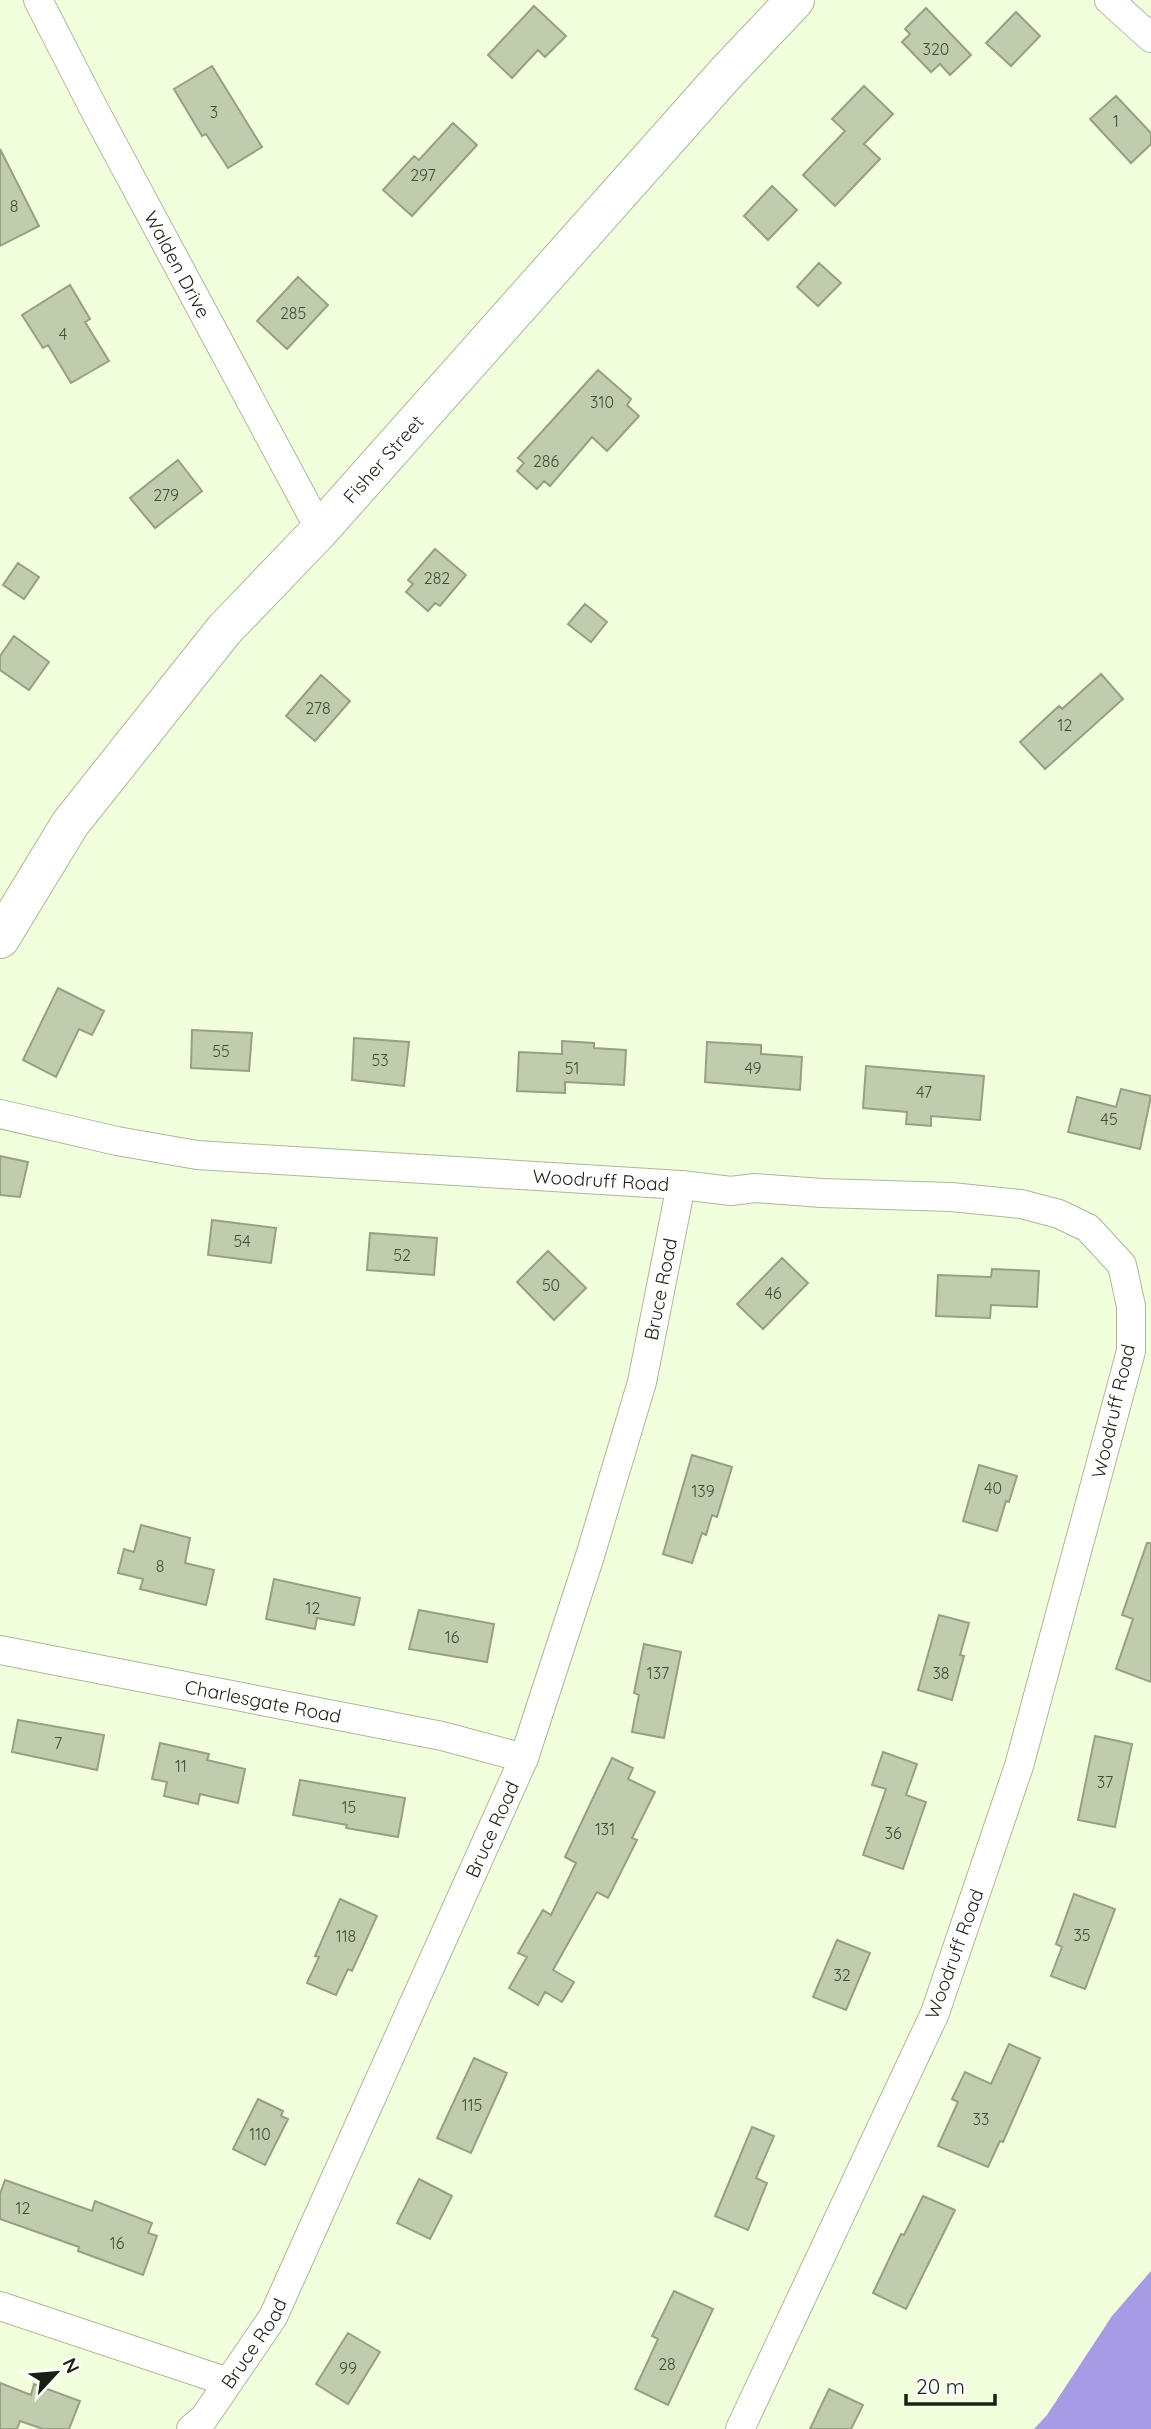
<svg xmlns="http://www.w3.org/2000/svg" width="1151" height="2429" font-family="Quicksand,sans-serif">
  <style>
    .water { fill: #a69be4 }
    .building { fill: #c0cdad; stroke: #95a182; stroke-width: 2 }
    .lines { fill: none; stroke-linecap: round; stroke-linejoin: round }
    .minor-casing { stroke: #abb898; stroke-width: 30 }
    .secondary-casing { stroke: #abb898; stroke-width: 40 }
    .minor { stroke: #fff; stroke-width: 28 }
    .secondary { stroke: #fff; stroke-width: 38 }
    .labels { text-anchor: middle; stroke-width: 6; stroke-linejoin: round; paint-order: stroke }
    .number-label { font-size: 16px; fill: #444b3a }
    .street-label { font-size: 19px; fill: #1b2014; stroke: #fff }
  </style>
  <rect width="100%" height="100%" fill="#f1ffdd"/>
  <path class="water" d="M 1151,2271 L 1151,2429 L 1034,2429 L 1047,2415 L 1112,2316 Z"/>
  <path class="building" d="M 534,6 L 566,36 L 545,57 L 538,50 L 512,78 L 488,55 Z
    M 926,8 L 971,55 L 950,75 L 940,64 L 931,72 L 902,42 L 910,34 L 905,29 Z
    M 1016,12 L 1040,36 L 1011,66 L 986,43 Z
    M 212,66 L 262,147 L 228,168 L 206,134 L 202,136 L 174,89 Z
    M 864,86 L 893,114 L 864,144 L 880,159 L 835,206 L 803,175 L 845,131 L 832,119 Z
    M 1116,96 L 1151,133 L 1151,144 L 1131,163 L 1090,119 Z
    M 453,123 L 477,145 L 412,216 L 383,190 L 414,156 L 419,160 Z
    M 0,149 L 39,226 L 0,246 Z
    M 772,186 L 797,210 L 768,240 L 744,216 Z
    M 819,263 L 841,283 L 818,306 L 797,287 Z
    M 298,277 L 328,305 L 287,349 L 257,321 Z
    M 70,285 L 90,319 L 85,322 L 109,361 L 71,383 L 48,345 L 43,348 L 22,315 Z
    M 598,370 L 631,399 L 627,405 L 639,416 L 607,451 L 592,437 L 550,486 L 544,481 L 537,489 L 517,471 L 524,463 L 518,458 Z
    M 178,460 L 202,491 L 155,528 L 130,498 Z
    M 435,549 L 466,575 L 440,606 L 435,603 L 428,611 L 406,592 L 413,584 L 408,580 Z
    M 18,563 L 39,577 L 24,599 L 3,585 Z
    M 585,604 L 607,622 L 591,642 L 568,624 Z
    M 14,636 L 49,662 L 29,690 L 0,670 L 0,656 Z
    M 1101,674 L 1123,699 L 1045,769 L 1020,742 L 1059,706 L 1062,709 Z
    M 321,675 L 350,701 L 315,741 L 286,716 Z
    M 58,988 L 104,1011 L 92,1035 L 79,1029 L 56,1077 L 23,1060 Z
    M 192,1030 L 252,1033 L 249,1071 L 191,1068 Z
    M 354,1038 L 409,1042 L 404,1086 L 352,1080 Z
    M 562,1041 L 594,1043 L 594,1048 L 626,1050 L 624,1085 L 565,1082 L 565,1093 L 517,1091 L 519,1052 L 562,1054 Z
    M 707,1042 L 761,1045 L 761,1054 L 802,1057 L 800,1090 L 705,1082 Z
    M 866,1066 L 984,1076 L 980,1120 L 931,1116 L 931,1126 L 906,1124 L 907,1112 L 863,1108 Z
    M 1121,1089 L 1151,1096 L 1140,1149 L 1068,1132 L 1077,1097 L 1116,1107 Z
    M 0,1156 L 28,1162 L 20,1197 L 0,1195 Z
    M 212,1220 L 276,1228 L 271,1263 L 208,1255 Z
    M 370,1233 L 437,1238 L 434,1275 L 367,1270 Z
    M 548,1251 L 586,1288 L 554,1320 L 517,1282 Z
    M 782,1258 L 808,1283 L 763,1329 L 737,1304 Z
    M 992,1269 L 1039,1271 L 1037,1307 L 991,1305 L 990,1318 L 936,1316 L 938,1275 L 991,1277 Z
    M 692,1455 L 732,1467 L 717,1517 L 712,1515 L 706,1535 L 702,1533 L 692,1563 L 663,1554 Z
    M 979,1465 L 1017,1476 L 1009,1502 L 1006,1501 L 997,1531 L 963,1521 Z
    M 141,1525 L 190,1538 L 185,1563 L 214,1570 L 206,1605 L 140,1589 L 143,1579 L 118,1573 L 124,1549 L 134,1552 Z
    M 1147,1543 L 1151,1543 L 1151,1682 L 1116,1669 L 1133,1619 L 1122,1615 Z
    M 274,1579 L 360,1598 L 354,1625 L 317,1618 L 315,1629 L 266,1619 Z
    M 419,1610 L 494,1624 L 487,1662 L 409,1649 Z
    M 939,1615 L 969,1623 L 960,1655 L 964,1656 L 952,1700 L 918,1690 Z
    M 644,1644 L 681,1652 L 664,1738 L 632,1732 L 639,1695 L 634,1693 Z
    M 18,1720 L 104,1735 L 97,1770 L 12,1752 Z
    M 1095,1736 L 1132,1744 L 1115,1827 L 1078,1820 Z
    M 160,1743 L 209,1754 L 207,1760 L 245,1769 L 238,1803 L 200,1794 L 198,1804 L 164,1796 L 167,1782 L 152,1779 Z
    M 883,1752 L 917,1764 L 906,1795 L 926,1802 L 903,1869 L 863,1855 L 886,1789 L 872,1785 Z
    M 612,1758 L 633,1768 L 628,1779 L 655,1792 L 632,1838 L 637,1840 L 608,1898 L 597,1892 L 553,1970 L 574,1982 L 562,2002 L 545,1992 L 538,2005 L 509,1988 L 527,1957 L 518,1953 L 543,1910 L 551,1915 L 576,1863 L 565,1857 Z
    M 300,1780 L 405,1798 L 398,1837 L 346,1828 L 347,1825 L 293,1815 Z
    M 1074,1894 L 1115,1909 L 1085,1989 L 1051,1976 L 1062,1947 L 1056,1944 Z
    M 340,1899 L 377,1916 L 352,1971 L 348,1969 L 336,1995 L 307,1983 L 319,1957 L 315,1956 Z
    M 837,1940 L 870,1953 L 846,2010 L 813,1997 Z
    M 1009,2044 L 1040,2058 L 1003,2142 L 1000,2141 L 988,2167 L 938,2146 L 958,2102 L 952,2099 L 965,2072 L 991,2084 Z
    M 474,2058 L 507,2073 L 471,2153 L 437,2138 Z
    M 258,2099 L 283,2111 L 281,2116 L 288,2119 L 265,2165 L 233,2149 Z
    M 752,2127 L 774,2136 L 756,2178 L 767,2183 L 748,2230 L 715,2216 Z
    M 419,2179 L 452,2196 L 430,2239 L 397,2223 Z
    M 5,2180 L 92,2211 L 95,2201 L 152,2223 L 148,2233 L 157,2236 L 143,2275 L 78,2251 L 79,2247 L 0,2219 L 0,2194 Z
    M 923,2196 L 955,2210 L 906,2309 L 873,2293 L 901,2234 L 904,2235 Z
    M 674,2291 L 713,2309 L 668,2405 L 635,2389 L 658,2339 L 652,2336 Z
    M 348,2333 L 380,2352 L 348,2404 L 316,2384 Z
    M 0,2383 L 31,2395 L 34,2384 L 80,2401 L 69,2429 L 43,2429 L 20,2421 L 17,2429 L 0,2429 Z
    M 829,2389 L 863,2405 L 851,2429 L 810,2429 Z"/>
  <g class="lines">
    <defs>
      <g id="minor">
        <path id="s1" d="M 38,0 L 95,111 L 320,530"/>
        <path d="M 1109,0 L 1151,38"/>
        <path id="s2" d="M 0,1114 L 117,1141 L 197,1155 L 681,1185 L 731,1191 L 755,1188 L 822,1193 L 951,1197 L 1021,1204 L 1059,1214 L 1088,1228 L 1122,1265 L 1131,1306 L 1131,1351 L 1019,1766 L 935,2013 L 740,2429"/>
        <path id="s3" d="M 0,1650 L 442,1736 L 524,1758"/>
        <path d="M 0,2306 L 228,2382"/>
        <path id="s4" d="M 191,2429 L 204,2418 L 273,2317 L 524,1758 L 590,1556 L 642,1382 L 681,1185"/>
      </g>
      <g id="secondary">
        <path id="s5" d="M 0,939 L 70,824 L 224,630 L 320,530 L 726,73 L 795,0"/>
      </g>
    </defs>
    <use href="#minor" class="minor-casing"/>
    <use href="#secondary" class="secondary-casing"/>
    <use href="#minor" class="minor"/>
    <use href="#secondary" class="secondary"/>
  </g>
  <g class="labels">
    <g class="number-label">
      <text x="936" y="55">320</text>
      <text x="214" y="118">3</text>
      <text x="1116" y="127">1</text>
      <text x="423" y="181">297</text>
      <text x="14" y="212">8</text>
      <text x="293" y="319">285</text>
      <text x="63" y="340">4</text>
      <text x="602" y="408">310</text>
      <text x="546" y="467">286</text>
      <text x="166" y="501">279</text>
      <text x="437" y="584">282</text>
      <text x="318" y="714">278</text>
      <text x="1065" y="731">12</text>
      <text x="221" y="1057">55</text>
      <text x="380" y="1066">53</text>
      <text x="572" y="1074">51</text>
      <text x="753" y="1074">49</text>
      <text x="924" y="1098">47</text>
      <text x="1109" y="1125">45</text>
      <text x="242" y="1247">54</text>
      <text x="402" y="1261">52</text>
      <text x="551" y="1291">50</text>
      <text x="773" y="1299">46</text>
      <text x="993" y="1494">40</text>
      <text x="703" y="1497">139</text>
      <text x="160" y="1572">8</text>
      <text x="313" y="1614">12</text>
      <text x="452" y="1643">16</text>
      <text x="658" y="1679">137</text>
      <text x="941" y="1679">38</text>
      <text x="58" y="1749">7</text>
      <text x="181" y="1772">11</text>
      <text x="1105" y="1788">37</text>
      <text x="349" y="1813">15</text>
      <text x="605" y="1835">131</text>
      <text x="893" y="1839">36</text>
      <text x="1082" y="1941">35</text>
      <text x="346" y="1942">118</text>
      <text x="842" y="1981">32</text>
      <text x="472" y="2111">115</text>
      <text x="981" y="2125">33</text>
      <text x="260" y="2140">110</text>
      <text x="23" y="2214">12</text>
      <text x="117" y="2249">16</text>
      <text x="667" y="2370">28</text>
      <text x="348" y="2374">99</text>
    </g>
    <g class="street-label">
      <text dy="7" stroke="none"><textPath href="#s1" startOffset="299">Walden Drive</textPath></text>
      <text dy="7" stroke="none"><textPath href="#s5" startOffset="616">Fisher Street</textPath></text>
      <text dy="7" stroke="none"><textPath href="#s2" startOffset="606">Woodruff Road</textPath></text>
      <text dy="7" stroke="none"><textPath href="#s4" startOffset="1241">Bruce Road</textPath></text>
      <text transform="translate(1113 1411) rotate(-77)" y="7">Woodruff Road</text>
      <text dy="7" stroke="none"><textPath href="#s3" startOffset="268">Charlesgate Road</textPath></text>
      <text dy="7" stroke="none"><textPath href="#s4" startOffset="674">Bruce Road</textPath></text>
      <text transform="translate(954 1954) rotate(-70)" y="7">Woodruff Road</text>
      <text dy="7" stroke="none"><textPath href="#s4" startOffset="107">Bruce Road</textPath></text>
    </g>
  </g>
  <g transform="translate(56 2373) rotate(64)" stroke="#ffffff" stroke-width="5" paint-order="stroke">
  <path d="M0-5L12 26L0 18L-12 26Z" fill="#1b2014"/>
  <text y="-10" font-size="19" font-weight="bold" text-anchor="middle" fill="#1b2014">N</text>
  </g>
  <path d="M906 2394v10h89v-10" fill="none" stroke="#1b2014" stroke-width="3.5"/>
  <text x="916" y="2394" font-size="21" fill="#1b2014" stroke="#ffffff" stroke-width="5" paint-order="stroke">20 m</text>
</svg>
